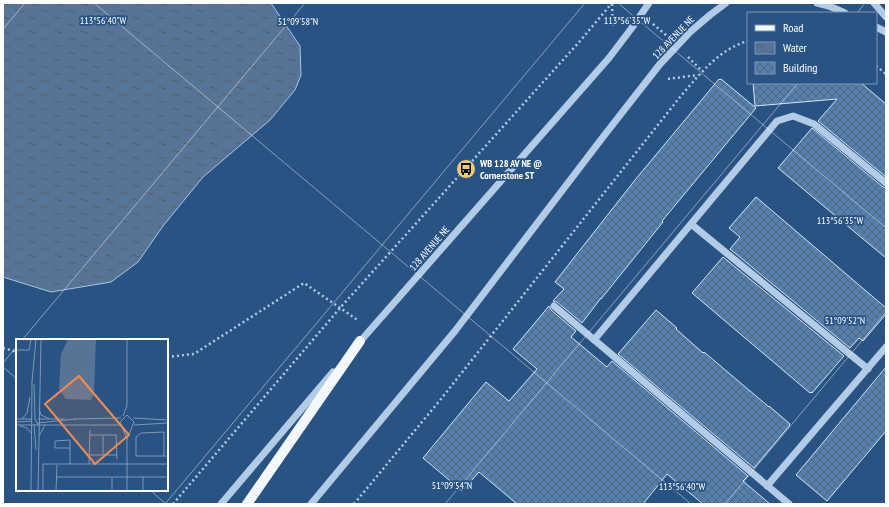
<svg xmlns="http://www.w3.org/2000/svg" width="889" height="507" font-family="'PT Sans Narrow',sans-serif">
  <style>
    .water { fill: url(#water-ripples); stroke: #a6c7e7 }
    .building { fill: url(#building-cross-hatch); stroke: #d5e5f6 }
    .lines { fill: none; stroke-linecap: round; stroke-linejoin: round }
    .path { stroke: #b2cbe7; stroke-width: 2.5; stroke-dasharray: 2 3; stroke-linecap: butt }
    .minor { stroke: #b2cbe7; stroke-width: 7 }
    .major { stroke: #f3f7fe; stroke-width: 10 }
    .ticks { fill: none; stroke: #fff; stroke-width: 1; stroke-opacity: 0.45 }
    .labels { text-anchor: middle; stroke-width: 3.5; stroke-linejoin: round; paint-order: stroke }
    .street-label { font-size: 10px; fill: #fff; stroke: #285383 }
    .poi-label { font-size: 10px; font-weight: bold; fill: #fff; stroke: #285383; text-anchor: start }
    .inset-road { fill: none; stroke: #7e98b5; stroke-width: 1 }
    .view { fill: #ef8b55; fill-opacity: 0.15; stroke: #ef8b55; stroke-width: 2 }
    .inset-edge { fill: none; stroke: #fff; stroke-width: 2 }
    .ticks-label { font-size: 10px; text-anchor: middle; fill: #fff; stroke: #285383; stroke-width: 3.5; stroke-linejoin: round; paint-order: stroke }
  </style>
  <defs>
    <pattern id="water-ripples" width="26" height="14" patternUnits="userSpaceOnUse"><rect width="26" height="14" fill="#577496"/><path d="M2 4q2-2 4 0t4 0M15 11q2-2 4 0t4 0" fill="none" stroke="#515e6d"/></pattern>
    <pattern id="building-cross-hatch" width="8" height="8" patternUnits="userSpaceOnUse"><rect width="8" height="8" fill="#557fad"/><path d="M0 0l8 8M0 8l8-8" fill="none" stroke="#516881"/></pattern>
  </defs>
  <rect width="100%" height="100%" fill="#285383"/>
  <path class="water" d="M 3,3 L 271,3 L 300,46 L 301,75 L 295,90 L 270,120 L 203,177 L 163,226 L 138,262 L 111,282 L 51,292 L 3,277 Z"/>
  <path class="building" d="M 719,79 L 720,80 L 721,79 L 756,108 L 662,221 L 663,222 L 601,299 L 601,298 L 582,323 L 557,302 L 553,301 L 564,289 L 555,282 L 635,180 Z
    M 753,83 L 861,83 L 886,104 L 886,177 L 818,121 L 837,99 L 755,106 Z
    M 812,128 L 883,187 L 886,188 L 886,258 L 778,168 Z
    M 756,197 L 886,308 L 886,314 L 863,341 L 859,338 L 850,348 L 730,249 L 740,237 L 729,228 Z
    M 723,257 L 844,356 L 812,393 L 811,392 L 810,393 L 692,293 Z
    M 549,306 L 551,310 L 576,331 L 571,337 L 607,367 L 612,361 L 748,476 L 743,481 L 770,504 L 703,504 L 667,474 L 643,504 L 517,504 L 479,472 L 462,491 L 423,458 L 486,382 L 509,401 L 537,369 L 513,349 Z
    M 656,310 L 677,328 L 676,329 L 703,353 L 704,352 L 769,407 L 769,406 L 790,424 L 789,425 L 790,425 L 754,468 L 618,354 Z
    M 886,367 L 886,431 L 827,501 L 796,475 Z"/>
  <g class="lines">
    <path class="path" d="M 612,4 L 613,27
      M 653,24 L 666,35
      M 688,57 L 702,71
      M 876,66 L 886,74
      M 668,79 L 698,75
      M 3,348 L 17,352
      M 167,357 L 194,354 L 304,283 L 359,321
      M 173,504 L 340,308 L 580,41 L 612,3
      M 354,504 L 441,399 L 680,97 C 699,75 719,49 748,41"/>
    <path class="minor" d="M 817,3 L 829,6 L 845,13
      M 874,3 L 886,17
      M 876,27 L 886,32
      M 691,224 L 868,369
      M 554,306 L 789,504
      M 594,340 L 777,121 L 793,116 L 814,124 L 886,183
      M 357,345 L 609,58 L 631,29 L 649,3
      M 767,486 L 886,347
      M 221,504 L 333,372
      M 311,504 L 455,331 L 603,137 L 660,64 L 690,32 L 710,15 L 726,3"/>
    <path class="major" d="M 247,504 L 360,341"/>
  </g>
  <path class="ticks" d="M 94,3 L 691,504M 618,3 L 886,228M 857,13 L 865,3M 3,29 L 25,3M 22,340 L 305,3M 3,363 L 17,346M 3,367 L 17,379M 150,490 L 166,504M 165,504 L 585,3M 445,504 L 798,83M 725,504 L 886,312"/>
  <defs>
    <symbol id="bus-disc" viewBox="-11 -11 22 22"><circle r="9.5" fill="#efc878" stroke="#285383"/><path d="M-5-6H5V4H4V6H2V4H-2V6H-4V4H-5ZM-3.5-4V0h7V-4ZM-3.5 1.2v1.5H-2V1.2ZM2 1.2v1.5H3.5V1.2Z" fill="#111"/></symbol>
  </defs>
  <g fill-rule="evenodd">
    <use href="#bus-disc" x="455" y="158" width="22" height="22"/>
  </g>
  <g class="labels">
    <g class="street-label">
      <text transform="translate(673 37) rotate(-46)" y="4">128 AVENUE NE</text>
      <text transform="translate(429 248) rotate(-49)" y="4">128 AVENUE NE</text>
    </g>
    <g class="poi-label">
      <text x="480" y="167">WB 128 AV NE @<tspan x="480" dy="12">Cornerstone ST</tspan></text>
    </g>
  </g>
  <g transform="translate(16 339)">
    <rect width="152" height="152" fill="#285383"/>
    <path d="M 52,0 L 80,0 L 78,54 L 75,61 L 50,60 L 43,50 L 45,15 Z" fill="#577496"/>
    <path class="inset-road" d="M 0,11 L 13,11 L 15,0M 23,70 L 25,76 L 34,80M 107,77 L 111,67 L 111,0M 117,79 L 152,81M 0,80 L 16,80M 6,80 L 11,74 L 14,58M 22,80 L 49,80M 58,80 L 105,79M 0,83 L 16,82M 21,84 L 60,80M 18,85 L 20,111M 0,86 L 22,86 L 19,80 L 18,45M 22,86 L 105,86M 118,86 L 152,84M 4,87 L 11,89 L 15,94M 74,96 L 100,96 L 101,120M 87,96 L 87,116M 23,97 L 29,86M 111,100 L 104,83 L 111,76 L 118,83 L 111,100 L 111,152M 73,116 L 101,116M 148,117 L 148,93 L 125,94 L 120,98 L 120,117 L 152,117M 54,125 L 54,101 L 39,102 L 39,109 L 54,109M 73,125 L 74,91M 40,138 L 152,138M 96,138 L 96,152M 15,152 L 16,43 L 20,0M 22,152 L 25,0M 27,152 L 27,125 L 152,125M 40,152 L 80,152M 40,152 L 41,126M 127,152 L 127,138"/>
    <path class="view" d="M 63,37 L 113,96 L 79,125 L 29,65 Z"/>
    <rect width="152" height="152" class="inset-edge"/>
  </g>
  <g class="ticks-label">
    <text x="103" y="24">113°56'40"W</text>
    <text x="627" y="24">113°56'35"W</text>
    <text x="298" y="25">51°09'58"N</text>
    <text x="840" y="224">113°56'35"W</text>
    <text x="845" y="324">51°09'52"N</text>
    <text x="452" y="489">51°09'54"N</text>
    <text x="682" y="490">113°56'40"W</text>
  </g>
  <rect width="889" height="507" fill="none" stroke="#ffffff" stroke-width="8"/>
  <rect x="747" y="12" width="130" height="72" fill="#285383" stroke="#7e98b5"/>
  <rect x="755" y="25" width="20" height="6" fill="#f3f7fe" stroke="#7e98b5"/>
  <text x="783" y="32" font-size="12" fill="#ffffff">Road</text>
  <rect x="755" y="42" width="20" height="12" fill="url(#water-ripples)" stroke="#7e98b5"/>
  <text x="783" y="52" font-size="12" fill="#ffffff">Water</text>
  <rect x="755" y="62" width="20" height="12" fill="url(#building-cross-hatch)" stroke="#7e98b5"/>
  <text x="783" y="72" font-size="12" fill="#ffffff">Building</text>
</svg>
